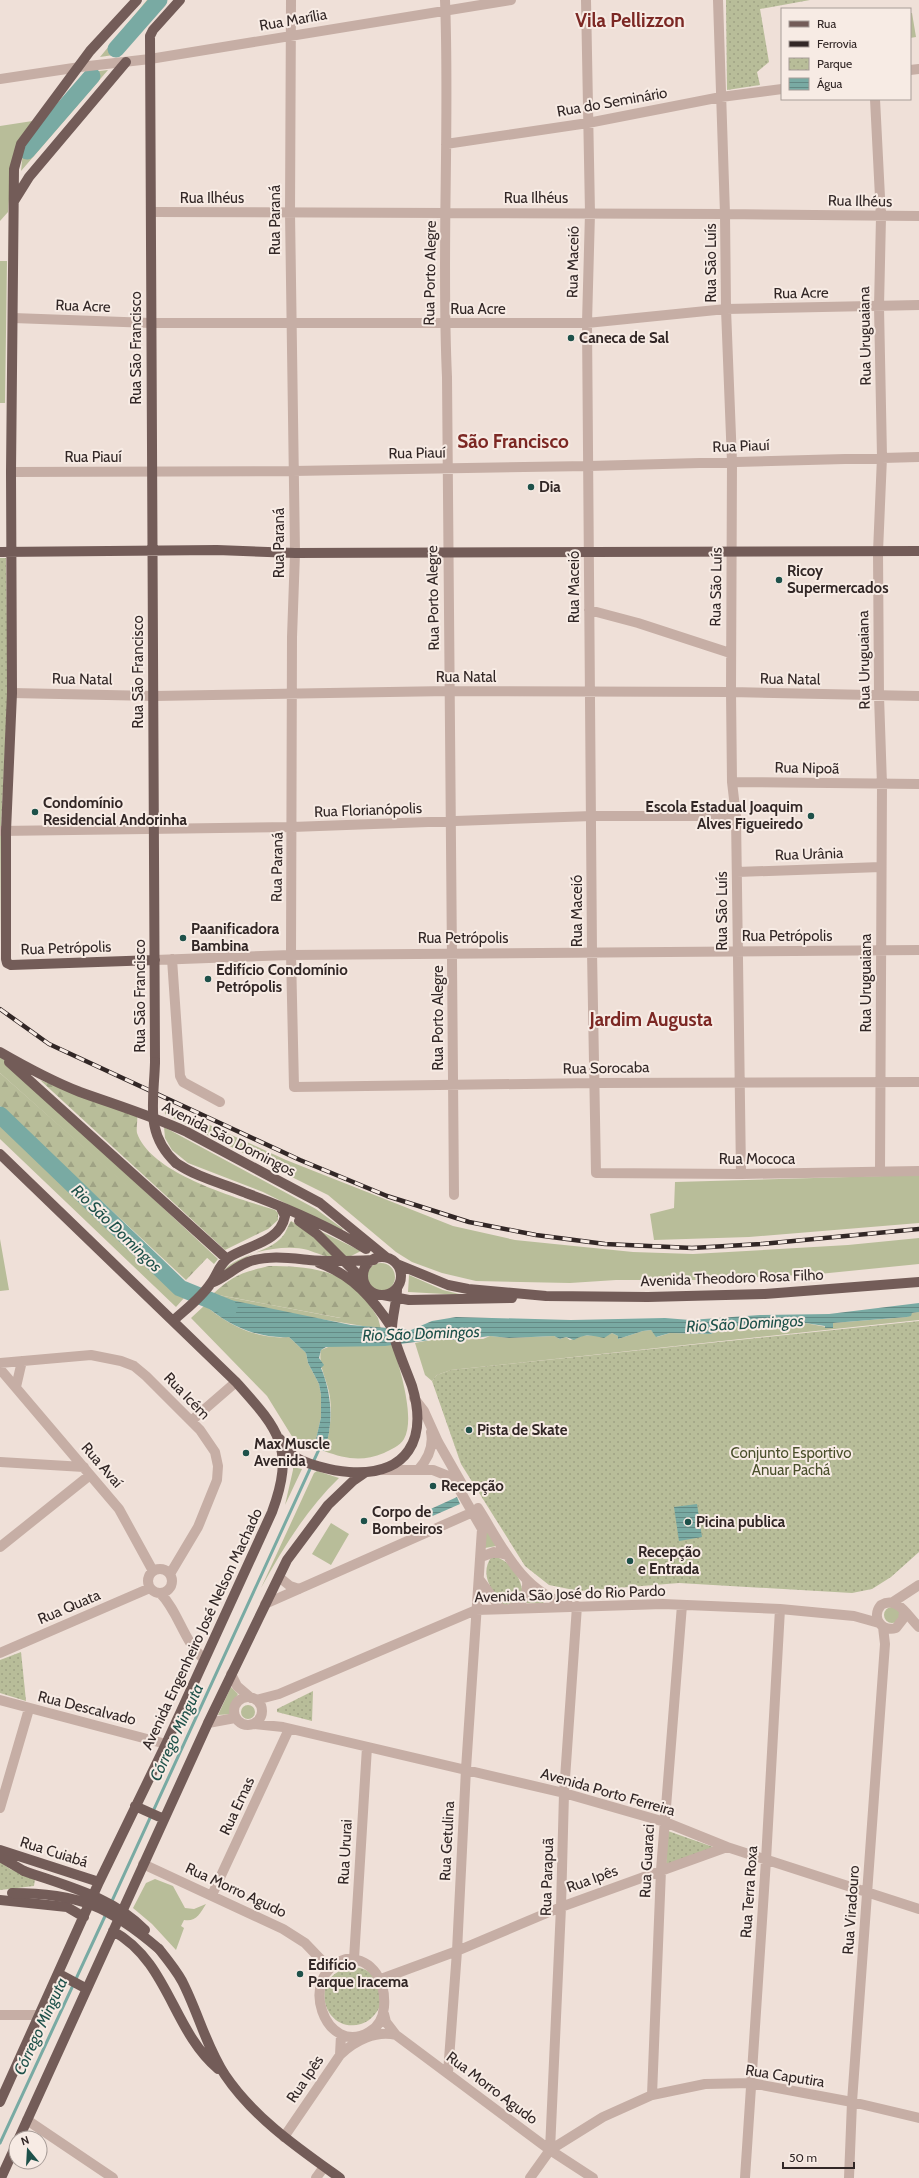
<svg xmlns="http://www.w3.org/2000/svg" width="919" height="2178" font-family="Cabin,sans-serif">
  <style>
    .grass { fill: #b8bd99 }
    .forest { fill: url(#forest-firs) }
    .park { fill: url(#park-dots) }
    .water { fill: url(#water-rules) }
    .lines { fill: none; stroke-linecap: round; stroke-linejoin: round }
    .stream { stroke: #79aaa3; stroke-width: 3 }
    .river { stroke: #79aaa3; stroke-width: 17 }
    .minor { stroke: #c6aea5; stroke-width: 10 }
    .major { stroke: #735c58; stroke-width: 10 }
    .rail-casing { stroke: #322726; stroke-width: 4.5 }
    .rail { stroke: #f7ebe4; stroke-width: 3; stroke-dasharray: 9; stroke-linecap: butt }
    .major-bridge { stroke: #735c58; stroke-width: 10 }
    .poi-dot { fill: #1e514a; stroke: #f7ebe4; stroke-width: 1.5 }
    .labels { text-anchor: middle; stroke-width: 4; stroke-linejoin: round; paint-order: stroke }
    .street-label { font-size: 15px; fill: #322726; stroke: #f7ebe4 }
    .poi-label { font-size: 15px; font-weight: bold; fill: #322726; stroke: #f7ebe4; text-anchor: start }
    .park-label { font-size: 15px; fill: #494f2b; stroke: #f7ebe4 }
    .water-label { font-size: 16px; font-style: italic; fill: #1e514a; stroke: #f7ebe4 }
    .district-label { font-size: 19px; font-weight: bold; fill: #7c2824; stroke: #f7ebe4 }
  </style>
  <defs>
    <pattern id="forest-firs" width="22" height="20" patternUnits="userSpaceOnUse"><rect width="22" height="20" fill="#b8bd99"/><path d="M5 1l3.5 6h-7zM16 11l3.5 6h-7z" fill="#9fa284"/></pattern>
    <pattern id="park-dots" width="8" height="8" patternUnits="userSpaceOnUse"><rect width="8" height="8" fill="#b8bd99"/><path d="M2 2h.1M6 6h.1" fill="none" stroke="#9fa284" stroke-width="1.8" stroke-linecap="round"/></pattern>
    <pattern id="water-rules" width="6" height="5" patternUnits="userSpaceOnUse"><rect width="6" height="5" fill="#79aaa3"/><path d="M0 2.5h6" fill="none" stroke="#648a85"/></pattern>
  </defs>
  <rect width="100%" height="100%" fill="#efe0d8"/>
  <path class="grass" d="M 147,0 L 167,0 L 120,54 L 100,57 Z
    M 910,13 L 912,13 L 916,37 L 910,38 Z
    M 108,70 L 21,171 L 23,151 L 84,73 Z
    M 39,120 L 12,160 L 8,212 L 0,221 L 0,126 Z
    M 0,261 L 7,261 L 5,403 L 0,403 Z
    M 0,1056 L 218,1259 L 214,1264 L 0,1073 Z
    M 166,1105 L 286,1160 L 453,1226 L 515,1240 L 633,1252 L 693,1254 L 848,1245 L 919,1238 L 919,1264 L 819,1274 L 701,1280 L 616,1280 L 570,1283 L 476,1281 L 442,1273 L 412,1262 L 396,1252 L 328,1195 L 165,1114 Z
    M 0,1119 L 184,1298 L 176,1307 L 0,1139 Z
    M 164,1127 L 316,1209 L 343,1229 L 341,1231 L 263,1192 L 188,1163 L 172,1150 L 165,1138 Z
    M 919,1175 L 919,1223 L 749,1237 L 654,1240 L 650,1214 L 674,1208 L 675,1182 Z
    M 318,1230 L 361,1251 L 347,1258 Z
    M 0,1239 L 9,1290 L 0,1291 Z
    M367 1277a14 14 0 1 1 28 0a14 14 0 1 1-28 0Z
    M 409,1275 L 443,1290 L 463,1295 L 408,1292 Z
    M 213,1294 L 340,1318 L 378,1318 L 381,1329 L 290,1314 L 211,1296 Z
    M 205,1305 C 227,1325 258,1340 289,1337 L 306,1353 L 308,1363 L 319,1384 L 321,1395 L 321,1417 L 314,1448 L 306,1445 L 300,1446 L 293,1438 L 267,1396 L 191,1318 Z
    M 919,1312 L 919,1320 L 451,1370 L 437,1375 L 432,1381 L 425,1375 L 415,1343 L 430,1340 L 483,1339 L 490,1336 L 509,1338 L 554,1336 L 560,1339 L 566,1337 L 570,1340 L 582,1336 L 596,1335 L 604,1337 L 612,1333 L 618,1336 L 618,1339 L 643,1331 L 651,1330 L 657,1337 L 670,1333 L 711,1334 L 717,1330 L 745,1325 L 760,1329 L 772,1327 L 788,1329 L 795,1325 L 805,1323 L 832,1328 L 833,1323 L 907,1317 L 912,1313 Z
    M 333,1345 L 393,1345 C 399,1367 416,1418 404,1439 C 400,1446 390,1450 384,1453 C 362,1462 346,1459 324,1451 C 330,1435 333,1410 329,1392 C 326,1378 318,1365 321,1350 Z
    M 293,1467 L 302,1469 L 285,1505 L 293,1470 Z
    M 317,1471 L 339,1478 C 306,1510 283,1548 261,1588 L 314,1473 Z
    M 331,1523 L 349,1534 L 331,1565 L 312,1554 Z
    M 483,1524 L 496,1546 L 485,1548 Z
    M 531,1594 L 546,1604 L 526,1603 Z
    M884 1615a8 8 0 1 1 16 0a8 8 0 1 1-16 0Z
    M 231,1687 L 238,1694 L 231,1705 L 232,1714 L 218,1715 Z
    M241 1712a7 7 0 1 1 14 0a7 7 0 1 1-14 0Z
    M 155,1879 L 173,1886 L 185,1908 L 194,1909 L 206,1904 C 200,1914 196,1922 184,1920 L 181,1926 L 184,1928 L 176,1950 L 152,1924 L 133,1908 L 146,1883 Z"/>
  <path class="forest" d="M 0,1073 L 208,1257 L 186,1280 L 0,1106 Z
    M 40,1080 L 137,1115 C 138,1120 136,1128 137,1133 C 151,1174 237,1198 275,1210 L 278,1213 L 278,1220 L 268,1229 L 225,1250 Z
    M 291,1221 L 310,1232 L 335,1258 C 325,1257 317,1253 308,1250 C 293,1246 273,1248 258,1252 C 246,1255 231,1270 223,1271 C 239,1254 268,1253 282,1237 C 286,1233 288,1225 291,1221 Z
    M 269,1266 C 296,1266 332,1268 353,1286 C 364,1294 371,1307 378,1318 L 341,1318 L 213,1294 C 233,1275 243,1272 269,1266 Z"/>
  <path class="park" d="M 726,0 L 810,0 L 760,9 L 769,62 L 757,72 L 760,85 L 727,90 Z
    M 0,558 L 6,558 L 8,692 L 1,827 L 0,946 Z
    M 919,1321 L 919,1552 L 891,1577 L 872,1589 L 852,1593 L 679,1583 L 579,1591 L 549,1585 L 525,1566 L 461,1464 L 432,1381 L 437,1375 L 451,1370 Z
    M 492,1556 C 510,1559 522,1578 523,1596 L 504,1607 C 493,1592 478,1575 492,1556 Z
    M 21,1652 L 26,1701 L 0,1693 L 0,1660 Z
    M 313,1691 L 312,1721 L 277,1712 L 277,1709 Z
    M 668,1831 L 716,1848 L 666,1865 Z
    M 0,1862 L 10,1869 L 35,1879 L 34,1886 L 0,1890 Z
    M 354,1967 C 360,1968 367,1969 371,1974 C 378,1981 383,1999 379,2008 C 375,2016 368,2022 361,2024 C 322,2035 306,1972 354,1967 Z"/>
  <path class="water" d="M 211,1296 L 351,1325 L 411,1330 L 432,1321 L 456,1317 L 571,1320 L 665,1318 L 690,1320 L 760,1315 L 829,1314 L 919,1303 L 919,1312 L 912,1313 L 911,1316 L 907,1317 L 833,1323 L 833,1328 L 825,1328 L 825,1326 L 805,1323 L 782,1330 L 772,1327 L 760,1329 L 745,1325 L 717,1330 L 711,1334 L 670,1333 L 656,1337 L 651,1330 L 643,1331 L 618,1339 L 618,1336 L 612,1333 L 604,1338 C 591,1336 587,1333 574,1340 L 566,1337 L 560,1339 L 554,1336 L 509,1338 L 490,1336 L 459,1340 L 430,1340 L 385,1346 L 326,1347 L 321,1350 L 319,1358 L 324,1365 L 321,1368 C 332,1394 334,1425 324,1451 L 314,1448 L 321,1417 L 321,1395 L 319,1384 L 308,1363 L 306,1353 L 289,1337 C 258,1339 227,1325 205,1305 Z
    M 457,1497 L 460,1504 L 428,1518 L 424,1512 Z
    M 697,1504 L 702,1537 L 679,1541 L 674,1507 Z"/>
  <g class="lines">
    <path class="stream" d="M 111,1903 L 320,1447
      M 0,2143 L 106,1914"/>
    <path class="river" d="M 116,49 L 159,0
      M 27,151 L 92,76
      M 0,1115 L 180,1288 L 229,1308"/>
    <path class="minor" d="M 291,0 L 290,213 L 295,553 L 292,637 L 291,955 L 294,1087 L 594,1083 L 919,1082
      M 445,0 C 450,126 441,252 447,377 L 454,1195
      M 586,0 L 590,213 L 587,323 L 592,952 L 596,1173 L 741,1174 L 919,1171
      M 718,0 L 725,214 L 726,309 L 732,462 L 731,692 L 732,782 L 736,816 L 741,1174
      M 910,70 L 919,69
      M 0,79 L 80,67 L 150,59 L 511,0
      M 875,99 L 881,217 L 879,307 L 882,457 L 878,552 L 879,696 L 882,785 L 880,1172
      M 446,144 L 588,123 L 721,97 L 782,89
      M 152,212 L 725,214 L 919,216
      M 13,318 L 151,323 L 587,323 L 726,309 L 919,305
      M 11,472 L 293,471 L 589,466 L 919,457
      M 589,610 L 638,623 L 730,653
      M 12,693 L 154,696 L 449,691 L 731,692 L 919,696
      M 732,782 L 919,784
      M 0,831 L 292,827 L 592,816 L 736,816
      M 737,872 L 881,867
      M 172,959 L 180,1076 L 183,1082 L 220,1102
      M 155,960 L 291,955 L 919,950
      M 0,1363 L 91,1355 L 121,1361 L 134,1366 L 146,1376 L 200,1430 L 215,1452 L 218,1466 L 217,1480 L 198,1527 L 170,1574
      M 0,1369 L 119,1509 L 153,1571
      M 16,1387 L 22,1361
      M 414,1398 L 424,1411 L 438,1442 L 462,1484
      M 191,1421 L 236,1382
      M 0,1462 L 84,1467
      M 383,1470 L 433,1470 L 448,1476 L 459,1489 L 482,1529 L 466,1769 L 457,1951 L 448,2073
      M 418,1470 C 428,1459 434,1447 431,1432
      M 478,1508 C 501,1544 522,1593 568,1604
      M 0,1547 L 90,1475
      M 481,1557 L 494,1552 L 507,1555
      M148 1581a12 12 0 1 1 24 0a12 12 0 1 1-24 0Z
      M 279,1577 L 290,1586 L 299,1589
      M 479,1579 L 501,1609
      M 160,1593 C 179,1612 183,1641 204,1659
      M 893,1602 L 919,1585
      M 265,1604 L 473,1512
      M 512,1608 C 524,1602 528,1594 527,1581
      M 904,1612 L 903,1619 L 896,1628 C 881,1632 871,1617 881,1605 C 898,1595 908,1617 919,1627
      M 0,1653 L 150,1588
      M 231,1674 L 237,1686 L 251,1698
      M234 1711a14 14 0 1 1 28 0a14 14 0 1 1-28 0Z
      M 0,1700 L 166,1744
      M 256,1700 L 279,1694 L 476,1610 L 663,1604 L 780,1609 L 854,1616 L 879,1623
      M 208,1723 L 235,1718
      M 254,1724 L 283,1727 L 564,1793 L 665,1822 L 727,1847 L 919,1909
      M 0,1808 L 29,1709
      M 143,1864 L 283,1929 L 305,1943 L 329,1968
      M 212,1895 L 289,1729
      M 346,1959 C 374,1958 386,1983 384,2007 C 383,2018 379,2027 369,2032 C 326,2058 295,1975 346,1959 Z
      M 354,1959 L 367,1747
      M 381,1979 L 457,1951 L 561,1907 L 727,1847
      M 384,2014 L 386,2022 L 396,2035 L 550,2150 L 593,2178
      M 0,2015 L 40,2015
      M 340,2055 C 354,2041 376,2030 396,2035
      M 652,2095 L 661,1870 L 682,1605
      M 27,2120 L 113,2178
      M 284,2137 L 340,2055 L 341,2035
      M 550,2150 L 561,1907 L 564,1793 L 577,1606
      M 316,2178 L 324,2167
      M 530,2178 L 550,2150 L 603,2117 L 652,2095 L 705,2084 L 751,2083 L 852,2102 L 919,2118
      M 745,2178 L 766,1860 L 780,1609
      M 849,2178 L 852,2102 L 885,1644 L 883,1627"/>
    <path class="major" d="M 137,0 L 90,51 L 21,144 L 14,169 L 11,472 L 12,693 L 6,831 L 6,959 L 7,963 L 11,965 L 155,960
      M 14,201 L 29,177 L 126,62
      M 0,552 L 217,550 L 295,553 L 919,551
      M 0,1052 C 26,1067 52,1081 80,1092 C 116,1105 152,1116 187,1132 L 320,1203 L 386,1257
      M 9,1062 L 227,1259
      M 155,1062 L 150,36 L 153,30 L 180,0
      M 0,1154 L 236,1382 C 278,1429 296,1447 272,1512 L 166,1744 L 99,1882 L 0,2102
      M 176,1163 C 198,1178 222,1183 246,1193 C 287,1208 329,1226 366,1249
      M 299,1221 L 317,1234 L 363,1280
      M363 1276a19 19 0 1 1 38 0a19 19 0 1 1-38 0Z
      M 319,1263 C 353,1275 373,1299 392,1328
      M 397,1264 L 448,1285 L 468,1289 L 546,1296 L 648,1297 L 765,1294 L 919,1282
      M 211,1283 C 225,1278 235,1267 248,1262 C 268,1255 289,1258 309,1260 C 330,1262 352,1261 374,1260
      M 383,1295 L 409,1300 L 512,1298
      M 174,1320 C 186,1309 202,1297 211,1283 C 217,1275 219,1265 228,1258 C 247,1245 280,1243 285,1216 L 281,1208
      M 280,1439 C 284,1444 287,1450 291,1454 C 302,1464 334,1471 349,1472 C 408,1476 428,1439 412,1386 C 407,1372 393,1340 392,1328 C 392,1318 397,1300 397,1289
      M 135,1806 L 164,1819
      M 0,1850 L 99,1882
      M 0,1857 L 24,1871
      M 0,1900 L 67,1907 L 84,1917
      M 113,1931 C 169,1962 172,2030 218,2069
      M 159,1949 C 167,1959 176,1970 182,1981 C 198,2012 206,2046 225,2075 C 254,2118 298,2148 340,2178
      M 59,1974 L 87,1989
      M 19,2138 L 208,1723 L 287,1560 L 328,1505 L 353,1481 L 366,1472
      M 1,2178 L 16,2145"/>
    <defs>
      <path id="rail" d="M 0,1009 L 49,1044 L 300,1160 L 387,1196 L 469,1222 L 536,1235 L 605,1244 L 692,1248 L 761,1244 L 919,1229"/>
    </defs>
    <use href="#rail" class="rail-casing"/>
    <use href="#rail" class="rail"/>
    <path class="major-bridge" d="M 155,1062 C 154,1102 144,1133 176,1163
      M 24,1871 C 66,1886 113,1897 145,1930
      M 12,1893 C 78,1893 109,1906 159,1949"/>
  </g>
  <g class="poi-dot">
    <circle cx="571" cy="338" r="4"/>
    <circle cx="531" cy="487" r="4"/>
    <circle cx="779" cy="580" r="4"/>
    <circle cx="35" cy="812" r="4"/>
    <circle cx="811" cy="816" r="4"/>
    <circle cx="183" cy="938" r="4"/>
    <circle cx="208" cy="979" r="4"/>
    <circle cx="469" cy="1430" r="4"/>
    <circle cx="246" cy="1453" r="4"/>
    <circle cx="433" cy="1486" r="4"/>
    <circle cx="364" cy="1521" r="4"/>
    <circle cx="688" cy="1522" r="4"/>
    <circle cx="630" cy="1561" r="4"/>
    <circle cx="300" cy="1974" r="4"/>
  </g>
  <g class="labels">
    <g class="street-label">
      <text transform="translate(293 20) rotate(-10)" y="5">Rua Marília</text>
      <text transform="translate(612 102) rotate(-10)" y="5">Rua do Seminário</text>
      <text x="212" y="203">Rua Ilhéus</text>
      <text x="536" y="203">Rua Ilhéus</text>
      <text transform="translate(860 201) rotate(1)" y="5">Rua Ilhéus</text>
      <text transform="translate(275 220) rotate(-90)" y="5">Rua Paraná</text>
      <text transform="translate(573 262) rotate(-89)" y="5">Rua Maceió</text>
      <text transform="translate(711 263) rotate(-90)" y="5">Rua São Luís</text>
      <text transform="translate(430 273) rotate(-89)" y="5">Rua Porto Alegre</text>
      <text transform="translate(801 293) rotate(-1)" y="5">Rua Acre</text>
      <text transform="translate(83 306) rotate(2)" y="5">Rua Acre</text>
      <text x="478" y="314">Rua Acre</text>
      <text transform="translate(865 336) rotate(-91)" y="5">Rua Uruguaiana</text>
      <text transform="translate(136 348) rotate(-90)" y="5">Rua São Francisco</text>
      <text transform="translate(741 446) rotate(-2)" y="5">Rua Piauí</text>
      <text transform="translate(417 453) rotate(-1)" y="5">Rua Piauí</text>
      <text x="93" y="462">Rua Piauí</text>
      <text transform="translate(279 543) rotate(-90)" y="5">Rua Paraná</text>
      <text transform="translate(574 587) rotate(-90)" y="5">Rua Maceió</text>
      <text transform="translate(716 587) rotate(-89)" y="5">Rua São Luís</text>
      <text transform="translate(433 598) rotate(-91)" y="5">Rua Porto Alegre</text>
      <text transform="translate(864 660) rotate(-91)" y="5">Rua Uruguaiana</text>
      <text transform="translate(138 672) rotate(-90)" y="5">Rua São Francisco</text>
      <text x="466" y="682">Rua Natal</text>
      <text transform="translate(82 679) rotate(1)" y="5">Rua Natal</text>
      <text transform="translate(790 679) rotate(1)" y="5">Rua Natal</text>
      <text transform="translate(807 768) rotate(1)" y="5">Rua Nipoã</text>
      <text transform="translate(368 810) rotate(-2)" y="5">Rua Florianópolis</text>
      <text transform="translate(809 854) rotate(-2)" y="5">Rua Urânia</text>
      <text transform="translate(277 867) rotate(-89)" y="5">Rua Paraná</text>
      <text transform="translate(577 911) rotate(-90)" y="5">Rua Maceió</text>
      <text transform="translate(722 911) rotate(-90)" y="5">Rua São Luís</text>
      <text x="787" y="941">Rua Petrópolis</text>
      <text x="463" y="943">Rua Petrópolis</text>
      <text transform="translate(66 948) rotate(-2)" y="5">Rua Petrópolis</text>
      <text transform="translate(866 983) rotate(-90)" y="5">Rua Uruguaiana</text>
      <text transform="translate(140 996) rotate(-90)" y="5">Rua São Francisco</text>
      <text transform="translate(438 1018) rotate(-90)" y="5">Rua Porto Alegre</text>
      <text transform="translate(606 1068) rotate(-1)" y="5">Rua Sorocaba</text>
      <text transform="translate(229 1139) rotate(27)" y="5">Avenida São Domingos</text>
      <text x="757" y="1164">Rua Mococa</text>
      <text transform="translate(732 1278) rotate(-2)" y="5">Avenida Theodoro Rosa Filho</text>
      <text transform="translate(187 1396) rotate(46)" y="5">Rua Icém</text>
      <text transform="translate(102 1465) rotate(49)" y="5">Rua Avaí</text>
      <text transform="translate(570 1594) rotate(-2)" y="5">Avenida São José do Rio Pardo</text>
      <text transform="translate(69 1607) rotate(-23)" y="5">Rua Quata</text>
      <text transform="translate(202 1629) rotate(-65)" y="5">Avenida Engenheiro José Nelson Machado</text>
      <text transform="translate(87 1708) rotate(14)" y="5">Rua Descalvado</text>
      <text transform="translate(608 1792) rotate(16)" y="5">Avenida Porto Ferreira</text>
      <text transform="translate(237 1806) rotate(-65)" y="5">Rua Emas</text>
      <text transform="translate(447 1841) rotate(-87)" y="5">Rua Getulina</text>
      <text transform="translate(54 1852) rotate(18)" y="5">Rua Cuiabá</text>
      <text transform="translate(345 1852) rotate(-87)" y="5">Rua Ururai</text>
      <text transform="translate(647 1861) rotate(-87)" y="5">Rua Guaraci</text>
      <text transform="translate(547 1877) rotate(-88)" y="5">Rua Parapuã</text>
      <text transform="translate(592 1879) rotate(-20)" y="5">Rua Ipês</text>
      <text transform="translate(236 1890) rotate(25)" y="5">Rua Morro Agudo</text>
      <text transform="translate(749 1892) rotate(-86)" y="5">Rua Terra Roxa</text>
      <text transform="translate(851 1910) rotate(-86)" y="5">Rua Viradouro</text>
      <text transform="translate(785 2076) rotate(9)" y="5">Rua Caputira</text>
      <text transform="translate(305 2079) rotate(-56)" y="5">Rua Ipês</text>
      <text transform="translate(492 2088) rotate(37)" y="5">Rua Morro Agudo</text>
    </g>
    <g class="poi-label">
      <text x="579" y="343">Caneca de Sal</text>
      <text x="539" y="492">Dia</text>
      <text x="787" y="576">Ricoy<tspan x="787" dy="17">Supermercados</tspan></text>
      <text x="43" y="808">Condomínio<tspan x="43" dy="17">Residencial Andorinha</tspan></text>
      <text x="803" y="812" text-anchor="end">Escola Estadual Joaquim<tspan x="803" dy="17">Alves Figueiredo</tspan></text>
      <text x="191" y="934">Paanificadora<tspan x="191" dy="17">Bambina</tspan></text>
      <text x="216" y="975">Edifício Condomínio<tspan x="216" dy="17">Petrópolis</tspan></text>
      <text x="477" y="1435">Pista de Skate</text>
      <text x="254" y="1449">Max Muscle<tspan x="254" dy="17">Avenida</tspan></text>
      <text x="441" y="1491">Recepção</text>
      <text x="372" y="1517">Corpo de<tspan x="372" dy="17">Bombeiros</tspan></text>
      <text x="696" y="1527">Picina publica</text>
      <text x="638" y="1557">Recepção<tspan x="638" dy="17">e Entrada</tspan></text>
      <text x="308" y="1970">Edifício<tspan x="308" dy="17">Parque Iracema</tspan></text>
    </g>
    <g class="park-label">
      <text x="791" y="1458">Conjunto Esportivo<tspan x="791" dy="17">Anuar Pachá</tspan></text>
    </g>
    <g class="water-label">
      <text transform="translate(117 1228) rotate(44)" y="6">Rio São Domingos</text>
      <text transform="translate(745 1323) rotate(-3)" y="6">Rio São Domingos</text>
      <text transform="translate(421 1333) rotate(-2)" y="6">Rio São Domingos</text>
      <text transform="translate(176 1732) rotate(-65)" y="6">Córrego Minguta</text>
      <text transform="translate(40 2026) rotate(-65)" y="6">Córrego Minguta</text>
    </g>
    <g class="district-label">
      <text x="630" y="27">Vila Pellizzon</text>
      <text x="513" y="448">São Francisco</text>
      <text x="651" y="1026">Jardim Augusta</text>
    </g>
  </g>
  <rect x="781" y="8" width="130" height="92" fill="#f7ebe4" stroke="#a89d98"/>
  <rect x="789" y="21" width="20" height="6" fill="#735c58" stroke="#a89d98"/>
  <text x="817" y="28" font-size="12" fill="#322726">Rua</text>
  <rect x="789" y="41" width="20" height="6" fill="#322726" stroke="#a89d98"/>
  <text x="817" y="48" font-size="12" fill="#322726">Ferrovia</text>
  <rect x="789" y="58" width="20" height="12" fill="url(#park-dots)" stroke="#a89d98"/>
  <text x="817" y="68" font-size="12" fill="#322726">Parque</text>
  <rect x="789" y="78" width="20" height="12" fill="url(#water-rules)" stroke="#a89d98"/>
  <text x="817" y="88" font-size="12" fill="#322726">Água</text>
  <g transform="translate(28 2150) rotate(342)"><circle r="19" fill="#f7ebe4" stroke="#a89d98"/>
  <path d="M0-3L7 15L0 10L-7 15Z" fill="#1e514a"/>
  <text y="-6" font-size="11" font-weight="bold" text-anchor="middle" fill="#322726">N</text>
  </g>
  <path d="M783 2162v6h71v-6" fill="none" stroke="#322726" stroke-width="2"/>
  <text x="789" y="2162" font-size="12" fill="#322726" stroke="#f7ebe4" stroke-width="3" paint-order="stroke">50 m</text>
</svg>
